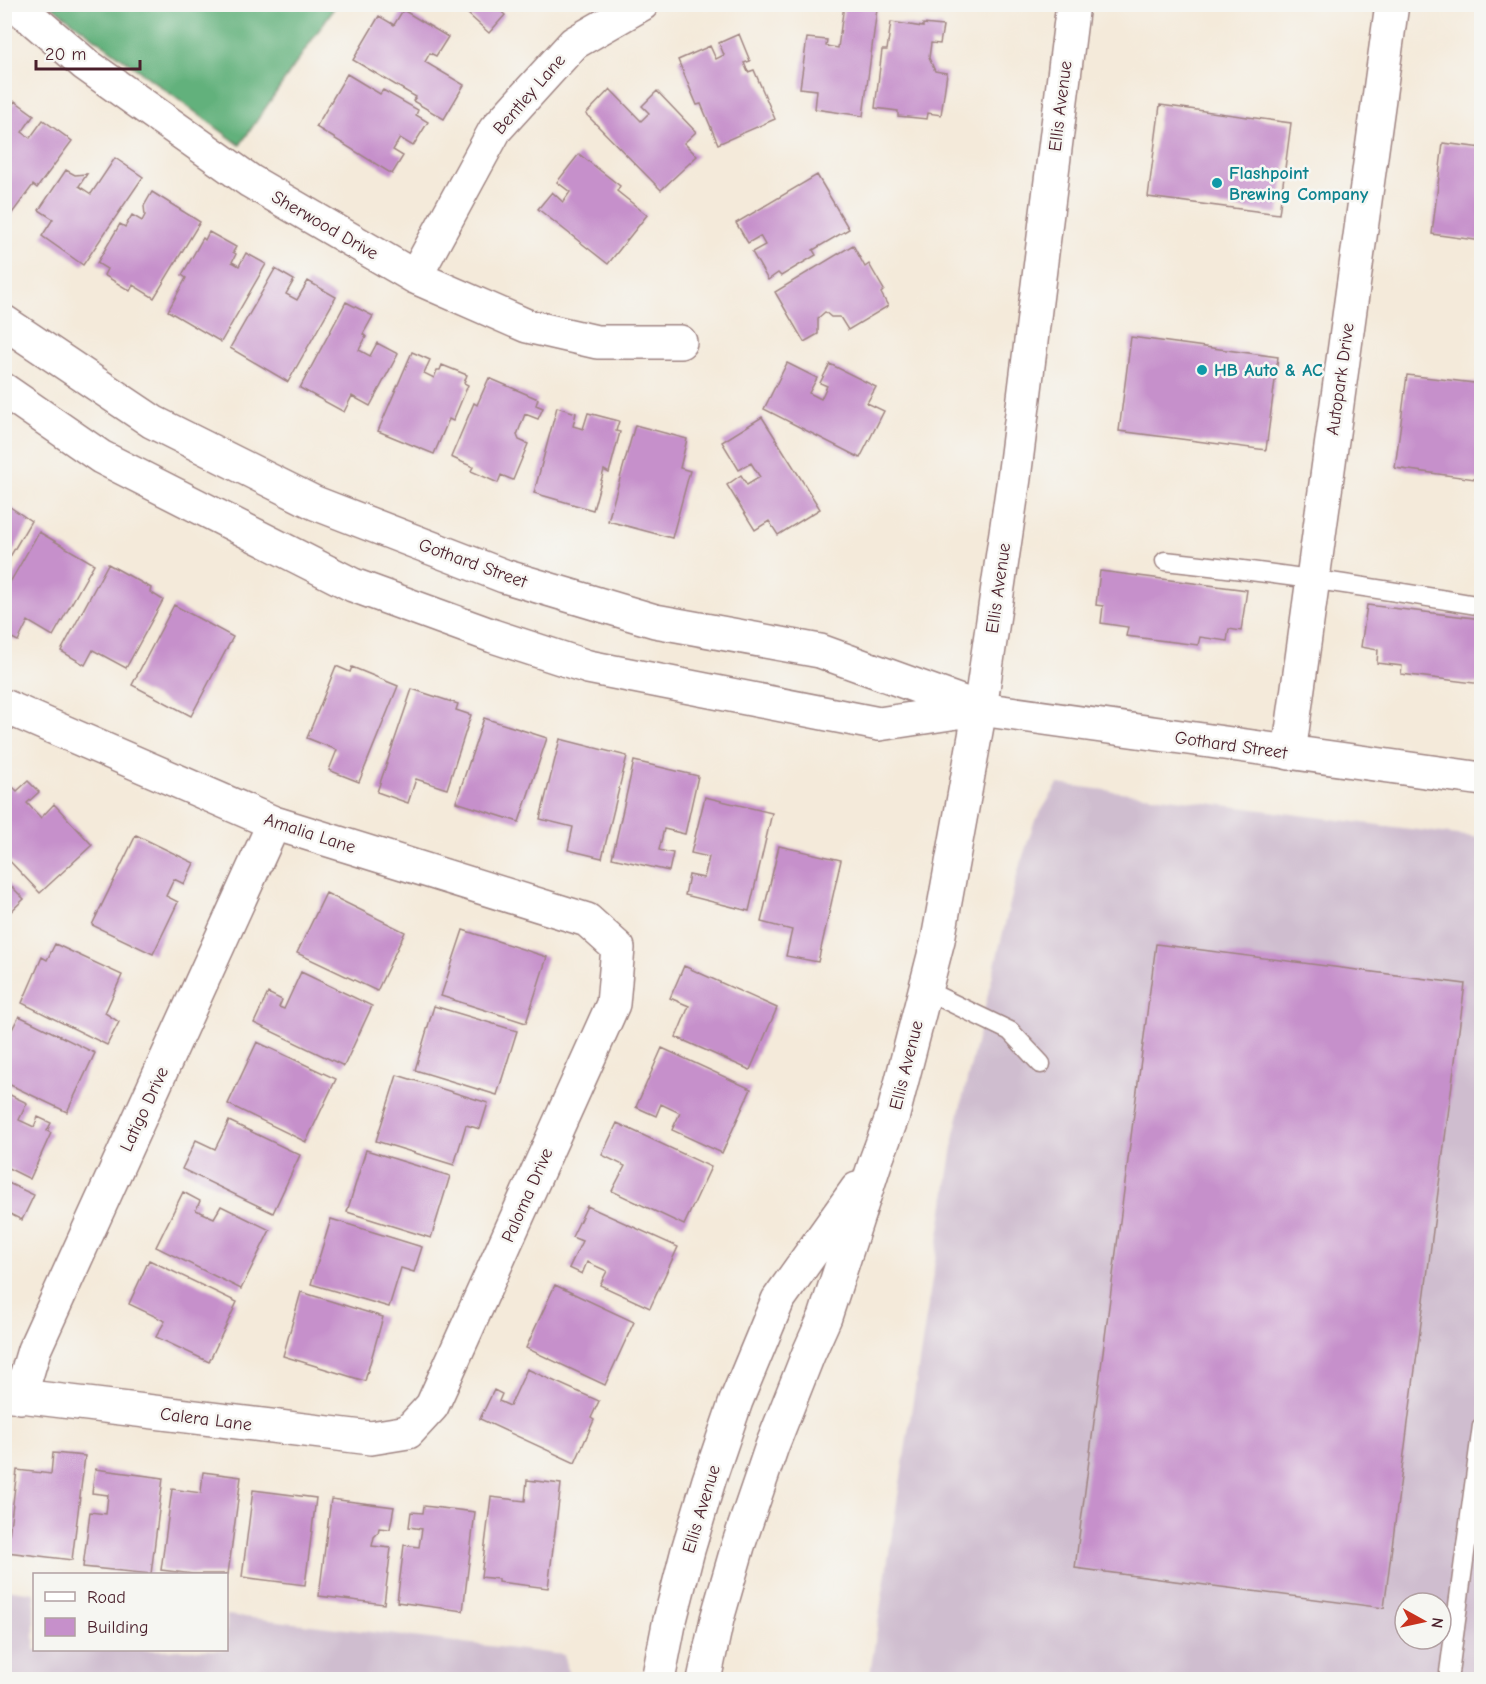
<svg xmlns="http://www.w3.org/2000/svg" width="1486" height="1684" font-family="'Comic Neue',sans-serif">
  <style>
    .industrial { fill: #cfbdcf; fill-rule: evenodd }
    .forest { fill: #62b17c; stroke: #566854; stroke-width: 1.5 }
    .building { fill: #c690cb }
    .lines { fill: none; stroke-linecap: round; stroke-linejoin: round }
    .service-casing { stroke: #9f8482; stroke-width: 21 }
    .minor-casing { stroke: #9f8482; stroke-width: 36 }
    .tertiary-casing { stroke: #9f8482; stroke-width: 36 }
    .service { stroke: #fff; stroke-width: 18 }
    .minor { stroke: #fff; stroke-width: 33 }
    .tertiary { stroke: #fff; stroke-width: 33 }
    .culture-dot { fill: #0f9aa8; stroke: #f6f6f2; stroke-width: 2 }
    .labels { text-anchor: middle; stroke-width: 5; stroke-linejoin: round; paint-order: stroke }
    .street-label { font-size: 18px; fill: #4a1f2b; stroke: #f6f6f2 }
    .culture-label { font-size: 18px; font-weight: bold; fill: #0d838f; stroke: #f6f6f2; text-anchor: start }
  </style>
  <rect width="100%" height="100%" fill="#f6f6f2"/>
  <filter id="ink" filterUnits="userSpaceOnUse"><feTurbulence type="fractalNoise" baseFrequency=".0167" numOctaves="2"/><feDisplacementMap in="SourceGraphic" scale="12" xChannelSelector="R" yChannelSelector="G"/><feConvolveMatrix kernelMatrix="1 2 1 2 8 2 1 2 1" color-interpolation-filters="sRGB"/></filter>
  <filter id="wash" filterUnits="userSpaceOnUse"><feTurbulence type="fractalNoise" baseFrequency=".008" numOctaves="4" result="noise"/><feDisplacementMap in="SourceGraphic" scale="24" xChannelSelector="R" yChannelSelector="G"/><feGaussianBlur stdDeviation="1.35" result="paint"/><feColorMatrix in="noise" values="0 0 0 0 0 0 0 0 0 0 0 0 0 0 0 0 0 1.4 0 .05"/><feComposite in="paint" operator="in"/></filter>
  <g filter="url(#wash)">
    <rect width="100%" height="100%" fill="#f4eada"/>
    <path class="industrial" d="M 1058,784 L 1481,838 L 1481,1679 L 869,1680 L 957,1121 L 1018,871 L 1034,823 ZM 1405,1603 L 1441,1603 L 1441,1639 L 1405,1639 Z
      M 5,1589 L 34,1593 L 34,1650 L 226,1650 L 227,1615 L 564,1655 L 570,1679 L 5,1679 Z"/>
    <path class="forest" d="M 50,5 L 336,5 L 240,145 Z"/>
    <g id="blocks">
      <path class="building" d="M 457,4 L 493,4 L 505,15 L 489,33 Z
        M 844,5 L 877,9 L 863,116 L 815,109 L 817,90 L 800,88 L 807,38 L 827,40 L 826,46 L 838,48 Z
        M 403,10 L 448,37 L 436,56 L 430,53 L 425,62 L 464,85 L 444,119 L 413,101 L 416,97 L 353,60 L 379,16 L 394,25 Z
        M 891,22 L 923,27 L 923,24 L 943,26 L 940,44 L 931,43 L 929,58 L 935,71 L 947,73 L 941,115 L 928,113 L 927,119 L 898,116 L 898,111 L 875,108 L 882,50 L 887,50 Z
        M 739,34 L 750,61 L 744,63 L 748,72 L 754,70 L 775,119 L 718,144 L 701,104 L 697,105 L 678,60 L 710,46 L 716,59 L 724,55 L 719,43 Z
        M 347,74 L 380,94 L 383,90 L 418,110 L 416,115 L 428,122 L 413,146 L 400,138 L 393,150 L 403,156 L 392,174 L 316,127 Z
        M 610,89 L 641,121 L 649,113 L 642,106 L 657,91 L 696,132 L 684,143 L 697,156 L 661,190 L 586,114 Z
        M 15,101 L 34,115 L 22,132 L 30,138 L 43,120 L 72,141 L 37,188 L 33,185 L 10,216 L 4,211 L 4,116 Z
        M 1160,105 L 1291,123 L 1279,214 L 1148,197 Z
        M 1443,143 L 1482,148 L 1482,241 L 1432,234 Z
        M 579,154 L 620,186 L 617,191 L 647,215 L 608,264 L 538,209 L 552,192 L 563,202 L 570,192 L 557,182 Z
        M 115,158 L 143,177 L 83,265 L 42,236 L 53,219 L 39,210 L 66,170 L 75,175 L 87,174 L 79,186 L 91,194 Z
        M 817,175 L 849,229 L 813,250 L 816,255 L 781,276 L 778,273 L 768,280 L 752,252 L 765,245 L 760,236 L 748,243 L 736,223 Z
        M 152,192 L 200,222 L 154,298 L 133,285 L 130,291 L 104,275 L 107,269 L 97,263 L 120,224 L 125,227 L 132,215 L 142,221 L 145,215 L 144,206 Z
        M 209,232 L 236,247 L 233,252 L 236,254 L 232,262 L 239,266 L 246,253 L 266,264 L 221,342 L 168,311 L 186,278 L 182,275 L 203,238 L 205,240 Z
        M 853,245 L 865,267 L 869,264 L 884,290 L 881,293 L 888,306 L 848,330 L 840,317 L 831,317 L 825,312 L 818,318 L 818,334 L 804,342 L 775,292 Z
        M 275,269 L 294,280 L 286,294 L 297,300 L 308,281 L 336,297 L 288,382 L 230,348 Z
        M 346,302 L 373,316 L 363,334 L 366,337 L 359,350 L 370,356 L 377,343 L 398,354 L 370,406 L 352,396 L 344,412 L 300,388 Z
        M 1131,337 L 1278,357 L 1266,450 L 1119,431 Z
        M 412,352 L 430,360 L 424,373 L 434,378 L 437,370 L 440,370 L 442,365 L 467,375 L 464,383 L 468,385 L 453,421 L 449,419 L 434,454 L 378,431 Z
        M 787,363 L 817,378 L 809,393 L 821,399 L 827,386 L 820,383 L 830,364 L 876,387 L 867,403 L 884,411 L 860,458 L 764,409 Z
        M 1407,375 L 1482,384 L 1482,480 L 1395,468 Z
        M 489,378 L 538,399 L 536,405 L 543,408 L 538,419 L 525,414 L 517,435 L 519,440 L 528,444 L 513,480 L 501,475 L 498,483 L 471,471 L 473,467 L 451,457 L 474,403 L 477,405 Z
        M 557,407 L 576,413 L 573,426 L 583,429 L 588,413 L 619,421 L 616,431 L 620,432 L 609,473 L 604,470 L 593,510 L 534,493 Z
        M 762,417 L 820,509 L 778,535 L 769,521 L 755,530 L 727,485 L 741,475 L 747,485 L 760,477 L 751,463 L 739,470 L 722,442 Z
        M 635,425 L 687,439 L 680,468 L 690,471 L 672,538 L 608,521 Z
        M 4,503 L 31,521 L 4,567 Z
        M 39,532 L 94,564 L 53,636 L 28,621 L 18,641 L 4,634 L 4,593 Z
        M 108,564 L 151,588 L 150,592 L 163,600 L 126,668 L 93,650 L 85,665 L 61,651 Z
        M 1100,571 L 1247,590 L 1241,631 L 1229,629 L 1227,641 L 1200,637 L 1198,645 L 1126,636 L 1128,627 L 1101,623 L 1103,606 L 1096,605 Z
        M 174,605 L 233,637 L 191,716 L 132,685 Z
        M 1367,605 L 1482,619 L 1482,684 L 1401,674 L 1402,666 L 1377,663 L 1378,650 L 1361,647 Z
        M 336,666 L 350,672 L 352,667 L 398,686 L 359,782 L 329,770 L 337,750 L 307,738 Z
        M 412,689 L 458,704 L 456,710 L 471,715 L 447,789 L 416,779 L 408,803 L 377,792 Z
        M 484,718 L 547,738 L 519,822 L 456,802 Z
        M 560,739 L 627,756 L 602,858 L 568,850 L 573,827 L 540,819 Z
        M 634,761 L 698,776 L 685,834 L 664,829 L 659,850 L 673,853 L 669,871 L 612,858 Z
        M 28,781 L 39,792 L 27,803 L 41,818 L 54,804 L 92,845 L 40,893 L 4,855 L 4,793 L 12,786 L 17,791 Z
        M 705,797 L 772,813 L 749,911 L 685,895 L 689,875 L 704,878 L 709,857 L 691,853 Z
        M 136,835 L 194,863 L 184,884 L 174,879 L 166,896 L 178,902 L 153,954 L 92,925 Z
        M 779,846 L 841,860 L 818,962 L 786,956 L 792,930 L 761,922 Z
        M 4,879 L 24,899 L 4,918 Z
        M 326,893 L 405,932 L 377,991 L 297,953 Z
        M 463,930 L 547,957 L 526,1023 L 441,996 Z
        M 55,944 L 122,975 L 105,1013 L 119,1022 L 107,1045 L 22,1003 L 42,957 L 47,960 Z
        M 1156,944 L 1465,984 L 1384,1608 L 1075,1568 Z
        M 684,966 L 777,1008 L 750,1070 L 676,1037 L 689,1006 L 670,998 Z
        M 301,972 L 372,1006 L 344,1066 L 254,1023 L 268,993 L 282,1000 L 279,1007 L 284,1009 Z
        M 434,1006 L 517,1031 L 497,1095 L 415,1070 Z
        M 19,1016 L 95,1053 L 67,1112 L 4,1082 L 4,1045 Z
        M 257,1042 L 336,1079 L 306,1142 L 228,1104 Z
        M 662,1048 L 751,1089 L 722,1153 L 672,1130 L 680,1113 L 661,1104 L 656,1116 L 636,1107 Z
        M 397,1075 L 488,1103 L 480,1129 L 466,1125 L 454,1165 L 376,1141 Z
        M 4,1092 L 27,1103 L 19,1120 L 34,1127 L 38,1117 L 51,1123 L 47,1131 L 51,1133 L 30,1179 L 4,1166 Z
        M 229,1121 L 300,1155 L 273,1213 L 182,1169 L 196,1140 L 215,1149 Z
        M 617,1123 L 711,1167 L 684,1225 L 612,1191 L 625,1166 L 602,1155 Z
        M 366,1150 L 450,1176 L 431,1238 L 347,1212 Z
        M 4,1181 L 34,1195 L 22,1220 L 8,1213 L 4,1219 Z
        M 183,1192 L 200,1201 L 196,1210 L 214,1218 L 221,1206 L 270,1230 L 241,1289 L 156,1247 Z
        M 587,1206 L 678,1247 L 650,1308 L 600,1285 L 607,1271 L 587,1262 L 582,1274 L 569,1268 L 582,1241 L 572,1237 Z
        M 331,1219 L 422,1247 L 414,1272 L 401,1268 L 389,1307 L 311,1284 Z
        M 149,1260 L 237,1302 L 209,1362 L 156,1337 L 165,1321 L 129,1304 Z
        M 555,1285 L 634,1322 L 605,1385 L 526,1348 Z
        M 301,1292 L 383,1317 L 365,1381 L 283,1356 Z
        M 527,1369 L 599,1401 L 591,1418 L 594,1420 L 575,1463 L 480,1419 L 494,1390 L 502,1394 L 499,1401 L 510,1406 Z
        M 53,1453 L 85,1456 L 72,1560 L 7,1552 L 17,1470 L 51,1474 Z
        M 95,1469 L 163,1478 L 151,1574 L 83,1567 L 90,1512 L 106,1514 L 108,1495 L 92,1493 Z
        M 203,1472 L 241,1477 L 228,1574 L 193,1574 L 161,1570 L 172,1489 L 201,1493 Z
        M 527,1480 L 561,1484 L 548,1588 L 498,1582 L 498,1579 L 481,1577 L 491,1497 L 525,1501 Z
        M 253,1490 L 316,1498 L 305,1585 L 242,1577 Z
        M 331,1499 L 394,1507 L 390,1529 L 379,1528 L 378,1533 L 374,1537 L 372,1546 L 391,1548 L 384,1604 L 319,1596 Z
        M 424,1506 L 475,1512 L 463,1611 L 397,1602 L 404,1545 L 419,1547 L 422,1529 L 409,1527 L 411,1512 L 423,1513 Z"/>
    </g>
  </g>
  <g filter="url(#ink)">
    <use href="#blocks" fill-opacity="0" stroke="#9f8482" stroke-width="1.5"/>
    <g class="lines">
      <defs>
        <path id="service" d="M 1165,561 C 1271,572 1376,588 1482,606
          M 925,990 L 1010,1031 L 1041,1064
          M 1448,1680 L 1482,1426"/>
        <path id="minor" d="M 15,4 L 85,64 L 250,181 L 415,277 L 527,326 L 597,342 L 680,342
          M 415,277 L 495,130 L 574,43 L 642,4
          M 4,706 L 274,823 L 587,920 L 618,948 L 613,1004 L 432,1406 L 408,1432 L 371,1438 L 4,1394
          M 1289,753 L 1392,4
          M 20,1397 L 34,1350 L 274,823"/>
        <path id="tertiary" d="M 4,322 L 153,422 L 315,503 L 504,576 L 655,621 L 820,651 L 980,709 L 1482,779
          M 4,390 L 101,457 L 353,585 L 493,636 L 588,667 L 879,724 L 977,709
          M 658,1680 L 669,1624 L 688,1550 L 709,1480 L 736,1401 L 778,1300 L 857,1189
          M 704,1680 L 717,1619 L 738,1546 L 772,1446 L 808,1355 L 825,1317 L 875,1163 L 893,1115 L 938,940 L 980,709 L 1014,478 L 1073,4"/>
      </defs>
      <use href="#service" class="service-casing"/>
      <use href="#minor" class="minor-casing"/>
      <use href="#tertiary" class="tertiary-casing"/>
      <use href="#service" class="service"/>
      <use href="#minor" class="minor"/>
      <use href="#tertiary" class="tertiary"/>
    </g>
  </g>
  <g class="culture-dot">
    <circle cx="1217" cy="183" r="6"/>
    <circle cx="1202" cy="370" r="6"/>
  </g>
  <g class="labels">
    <g class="street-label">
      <text transform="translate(529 94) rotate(-49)" y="6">Bentley Lane</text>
      <text transform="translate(1060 106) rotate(-83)" y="6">Ellis Avenue</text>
      <text transform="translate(325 225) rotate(30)" y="6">Sherwood Drive</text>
      <text transform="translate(1340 379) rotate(-82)" y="6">Autopark Drive</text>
      <text transform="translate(473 563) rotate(20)" y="6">Gothard Street</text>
      <text transform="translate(998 588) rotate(-82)" y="6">Ellis Avenue</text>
      <text transform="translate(1231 745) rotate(8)" y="6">Gothard Street</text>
      <text transform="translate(310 833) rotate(18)" y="6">Amalia Lane</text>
      <text transform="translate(906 1065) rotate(-76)" y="6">Ellis Avenue</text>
      <text transform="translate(144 1109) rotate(-65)" y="6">Latigo Drive</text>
      <text transform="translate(527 1195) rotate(-66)" y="6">Paloma Drive</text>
      <text transform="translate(206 1419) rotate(7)" y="6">Calera Lane</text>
      <text transform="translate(701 1509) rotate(-73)" y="6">Ellis Avenue</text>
    </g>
    <g class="culture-label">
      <text x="1229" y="179">Flashpoint<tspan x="1229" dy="21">Brewing Company</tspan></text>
      <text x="1214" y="376">HB Auto &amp; AC</text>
    </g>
  </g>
  <rect width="1486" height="1684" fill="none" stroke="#f6f6f2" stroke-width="24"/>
  <rect x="33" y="1573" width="195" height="78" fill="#f6f6f2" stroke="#b1a0a2" stroke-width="1.5"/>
  <rect x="45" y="1592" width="30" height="9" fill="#ffffff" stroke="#b1a0a2" stroke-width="1.5"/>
  <text x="87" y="1603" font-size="18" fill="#4a1f2b">Road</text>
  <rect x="45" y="1618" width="30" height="18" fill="#c690cb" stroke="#b1a0a2" stroke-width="1.5"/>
  <text x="87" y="1633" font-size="18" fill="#4a1f2b">Building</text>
  <g transform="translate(1423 1621) rotate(98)"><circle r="28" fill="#f6f6f2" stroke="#b1a0a2" stroke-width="1.5"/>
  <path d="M0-4.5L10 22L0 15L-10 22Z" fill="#c8321e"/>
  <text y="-9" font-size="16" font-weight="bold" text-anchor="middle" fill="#4a1f2b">N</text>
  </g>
  <path d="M36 60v9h104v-9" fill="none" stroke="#4a1f2b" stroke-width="3"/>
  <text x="45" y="60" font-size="18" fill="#4a1f2b" stroke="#f6f6f2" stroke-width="4.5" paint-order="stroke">20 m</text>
</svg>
